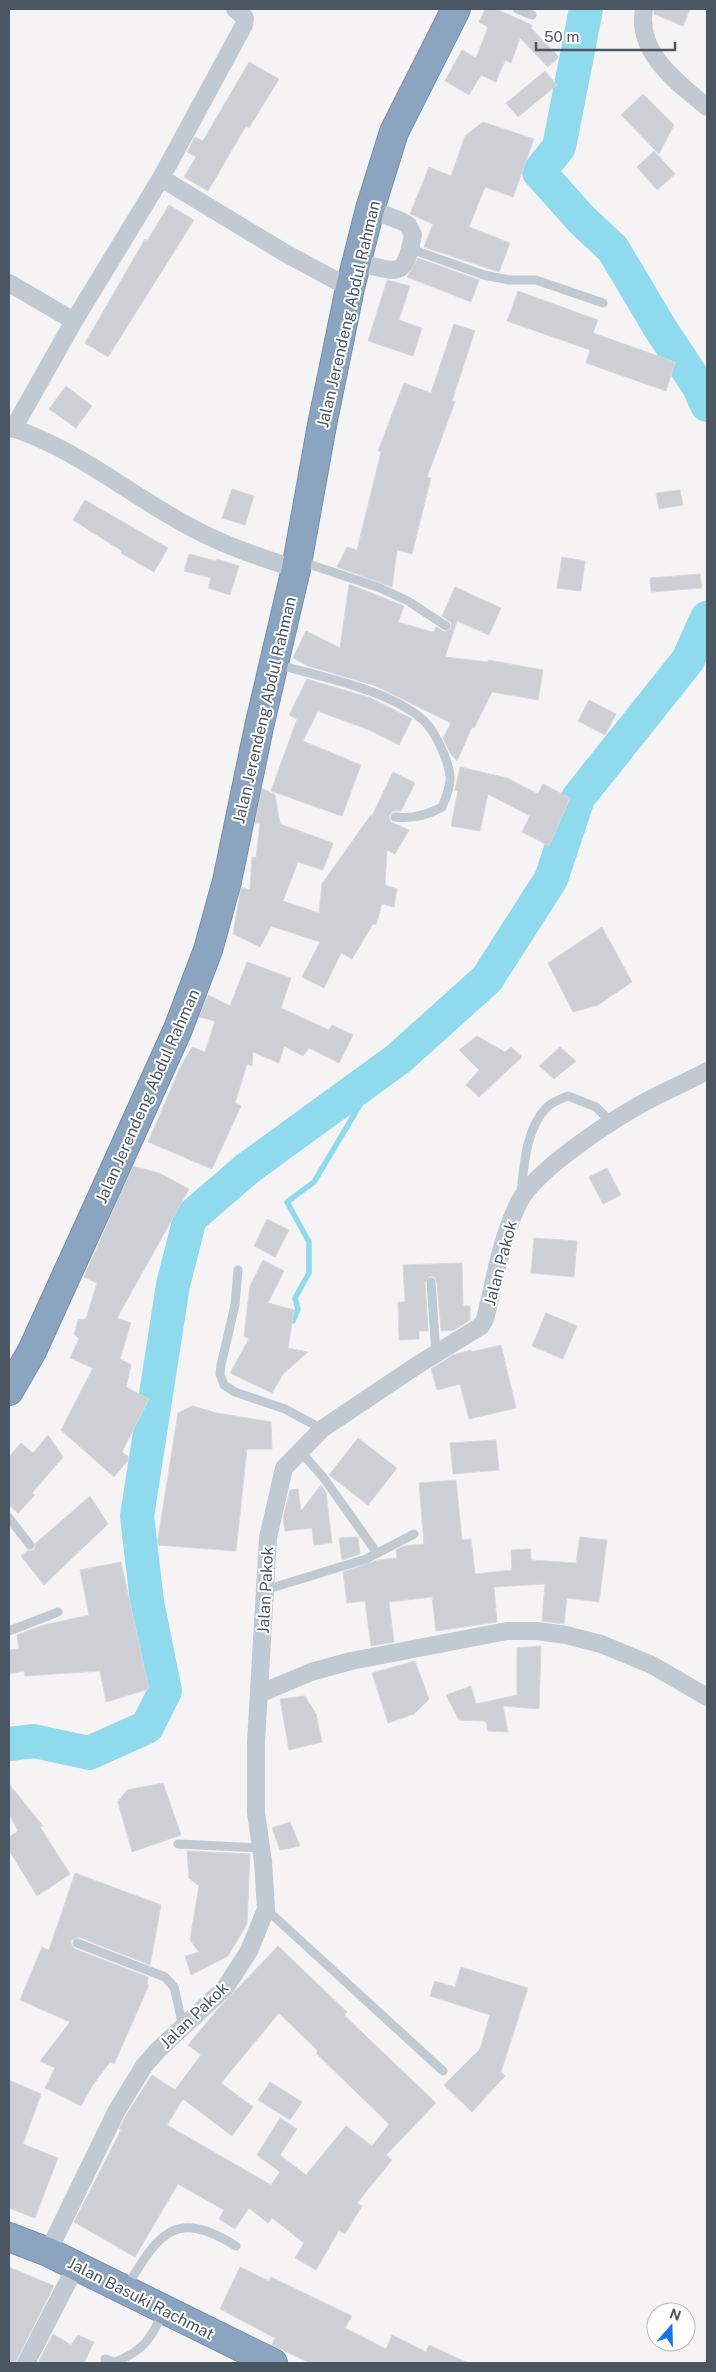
<svg xmlns="http://www.w3.org/2000/svg" width="716" height="2372" font-family="'Public Sans',sans-serif">
  <style>
    .lines { fill: none; stroke-linecap: round; stroke-linejoin: round }
    .stream { stroke: #90daee; stroke-width: 5.5 }
    .river { stroke: #90daee; stroke-width: 34 }
    .building { fill: #cdcfd5; stroke: #d7d9de; fill-rule: evenodd }
    .highway-casing { stroke: #7690ad; stroke-width: 30 }
    .lane { stroke: #c1cad2; stroke-width: 9 }
    .street { stroke: #c1cad2; stroke-width: 18 }
    .highway { stroke: #8ba5c1; stroke-width: 28 }
    .labels { text-anchor: middle; stroke-width: 4; stroke-linejoin: round; paint-order: stroke }
    .street-label { font-size: 16px; fill: #4a5661; stroke: #fff }
  </style>
  <rect width="100%" height="100%" fill="#f5f3f3"/>
  <g class="lines">
    <path class="stream" d="M 293,1321 L 298,1309 L 295,1298 L 309,1273 L 309,1242 L 287,1202 L 314,1182 L 379,1073"/>
    <path class="river" d="M 586,9 L 559,147 L 539,172 L 582,220 L 613,249 L 660,328 L 699,387 L 707,405
      M 9,1744 L 34,1741 L 89,1753 L 147,1727 L 165,1691 L 147,1602 L 137,1516 L 173,1285 L 190,1218 L 248,1168 L 398,1059 L 487,979 L 551,879 L 578,798 L 688,660 L 707,618"/>
  </g>
  <path class="building" d="M 485,9 L 496,9 L 532,25 L 531,28 L 559,57 L 548,67 L 520,38 L 511,63 L 505,60 L 496,82 L 481,75 L 469,95 L 445,81 L 462,50 L 476,58 L 488,27 L 479,22 Z
    M 654,9 L 690,9 L 683,26 L 654,14 Z
    M 249,62 L 279,79 L 249,128 L 246,126 L 208,191 L 184,177 L 196,157 L 187,152 L 195,137 L 203,141 Z
    M 545,71 L 557,85 L 518,117 L 506,103 Z
    M 643,94 L 674,125 L 659,154 L 621,115 Z
    M 483,122 L 534,139 L 513,197 L 485,187 L 469,227 L 510,243 L 499,272 L 424,247 L 433,224 L 410,214 L 429,167 L 451,176 L 465,136 Z
    M 654,151 L 675,174 L 657,190 L 637,167 Z
    M 169,205 L 194,220 L 108,357 L 85,343 L 145,239 L 147,241 Z
    M 418,258 L 479,280 L 471,302 L 407,277 Z
    M 387,280 L 410,286 L 399,320 L 422,328 L 413,356 L 368,341 Z
    M 518,291 L 598,320 L 593,333 L 675,362 L 666,391 L 586,363 L 590,350 L 507,321 Z
    M 454,324 L 475,331 L 452,401 L 455,402 L 427,477 L 431,478 L 412,554 L 397,550 L 392,587 L 337,567 L 347,547 L 357,550 L 381,452 L 378,451 L 404,383 L 431,393 Z
    M 66,386 L 92,406 L 76,428 L 49,409 Z
    M 232,489 L 254,496 L 245,525 L 222,518 Z
    M 680,490 L 683,505 L 659,509 L 656,493 Z
    M 85,500 L 168,548 L 154,572 L 121,553 L 122,551 L 73,520 Z
    M 189,554 L 216,561 L 217,559 L 239,566 L 230,595 L 208,588 L 211,578 L 184,571 Z
    M 562,557 L 585,561 L 581,591 L 557,588 Z
    M 700,574 L 702,588 L 651,592 L 650,578 Z
    M 349,584 L 404,606 L 398,622 L 429,631 L 434,632 L 436,627 L 445,632 L 451,629 L 451,623 L 442,616 L 455,587 L 501,608 L 489,635 L 457,621 L 445,657 L 488,662 L 488,660 L 543,670 L 538,700 L 492,692 L 474,728 L 472,727 L 457,761 L 450,753 L 443,738 L 451,723 L 376,686 L 308,666 L 293,658 L 306,631 L 340,648 Z
    M 307,679 L 371,698 L 412,719 L 399,745 L 369,730 L 318,711 L 303,741 L 361,765 L 342,816 L 271,791 L 297,719 L 289,715 Z
    M 589,700 L 616,714 L 605,735 L 578,721 Z
    M 460,767 L 507,778 L 538,794 L 543,784 L 570,798 L 549,846 L 522,832 L 530,816 L 488,794 L 480,831 L 451,826 L 458,791 L 455,790 Z
    M 393,772 L 415,783 L 401,811 L 393,811 L 389,816 L 391,822 L 409,830 L 395,854 L 387,850 L 385,885 L 397,889 L 394,907 L 382,904 L 376,925 L 373,924 L 352,959 L 341,953 L 324,988 L 302,977 L 320,942 L 271,926 L 260,947 L 233,934 L 241,887 L 250,890 L 252,857 L 256,858 L 260,824 L 255,823 L 262,788 L 275,795 L 280,824 L 333,843 L 323,870 L 298,862 L 283,901 L 319,913 L 322,884 L 370,816 L 372,816 Z
    M 602,927 L 632,982 L 598,1005 L 573,1012 L 548,963 Z
    M 247,962 L 291,978 L 281,1008 L 329,1030 L 332,1025 L 353,1035 L 339,1063 L 309,1048 L 303,1056 L 284,1046 L 279,1063 L 253,1052 L 252,1066 L 247,1064 L 235,1103 L 241,1106 L 212,1169 L 148,1142 L 180,1068 L 192,1047 L 205,1052 L 215,1021 L 199,1017 L 208,995 L 230,1006 Z
    M 477,1036 L 505,1052 L 511,1047 L 522,1057 L 479,1097 L 466,1085 L 479,1070 L 459,1050 Z
    M 560,1047 L 576,1061 L 554,1079 L 539,1066 Z
    M 133,1166 L 159,1173 L 189,1189 L 117,1318 L 131,1323 L 120,1359 L 131,1365 L 126,1387 L 149,1399 L 122,1452 L 130,1458 L 114,1477 L 61,1430 L 93,1368 L 70,1358 L 79,1339 L 74,1334 L 78,1320 L 86,1319 L 97,1283 L 84,1277 Z
    M 607,1168 L 621,1195 L 603,1204 L 589,1177 Z
    M 267,1219 L 289,1230 L 275,1257 L 254,1246 Z
    M 534,1238 L 577,1241 L 574,1277 L 531,1273 Z
    M 263,1260 L 284,1271 L 268,1303 L 294,1310 L 288,1348 L 308,1352 L 283,1374 L 272,1393 L 230,1373 L 249,1339 L 244,1336 L 250,1286 Z
    M 462,1263 L 463,1306 L 470,1306 L 470,1320 L 454,1330 L 441,1331 L 437,1282 L 434,1277 L 430,1276 L 425,1282 L 428,1331 L 419,1331 L 419,1339 L 399,1340 L 398,1302 L 405,1302 L 403,1265 Z
    M 546,1313 L 577,1326 L 563,1359 L 532,1346 Z
    M 501,1345 L 516,1408 L 469,1419 L 460,1384 L 437,1390 L 431,1369 L 453,1355 L 471,1350 L 471,1352 Z
    M 192,1406 L 217,1413 L 271,1422 L 272,1449 L 247,1449 L 236,1551 L 157,1545 L 178,1413 Z
    M 48,1435 L 63,1457 L 32,1493 L 35,1495 L 18,1513 L 9,1505 L 9,1457 L 21,1443 L 33,1453 Z
    M 358,1438 L 397,1468 L 368,1505 L 329,1475 Z
    M 496,1440 L 499,1470 L 453,1474 L 450,1443 Z
    M 456,1480 L 462,1540 L 471,1539 L 475,1574 L 512,1570 L 511,1550 L 530,1549 L 531,1560 L 576,1563 L 580,1537 L 607,1540 L 599,1602 L 567,1598 L 564,1624 L 542,1621 L 545,1584 L 494,1587 L 497,1622 L 436,1631 L 432,1597 L 389,1602 L 394,1642 L 371,1646 L 365,1601 L 347,1603 L 343,1572 L 378,1560 L 397,1558 L 396,1550 L 404,1546 L 424,1544 L 419,1483 Z
    M 321,1485 L 326,1492 L 332,1543 L 314,1545 L 312,1528 L 285,1531 L 283,1518 L 290,1490 L 298,1489 L 301,1511 Z
    M 90,1496 L 108,1524 L 44,1585 L 21,1556 L 27,1551 L 34,1550 L 36,1543 Z
    M 358,1537 L 360,1554 L 342,1560 L 339,1538 Z
    M 121,1562 L 149,1689 L 106,1702 L 100,1671 L 25,1676 L 24,1671 L 9,1674 L 9,1650 L 19,1649 L 17,1635 L 40,1626 L 89,1615 L 80,1570 Z
    M 541,1646 L 539,1709 L 503,1706 L 508,1732 L 488,1731 L 486,1721 L 459,1720 L 446,1695 L 471,1686 L 476,1704 L 517,1695 L 517,1648 Z
    M 415,1661 L 429,1699 L 414,1714 L 388,1723 L 372,1673 Z
    M 305,1696 L 316,1714 L 322,1742 L 289,1750 L 280,1699 Z
    M 163,1783 L 181,1835 L 132,1852 L 118,1802 L 127,1790 Z
    M 9,1784 L 43,1826 L 40,1827 L 70,1874 L 37,1896 L 9,1850 L 9,1837 L 18,1831 L 9,1814 Z
    M 290,1822 L 300,1846 L 280,1850 L 272,1828 Z
    M 187,1851 L 250,1854 L 247,1924 L 228,1956 L 191,1975 L 185,1956 L 199,1952 L 190,1940 L 199,1886 L 189,1878 Z
    M 75,1873 L 161,1905 L 150,1965 L 79,1937 L 71,1940 L 71,1944 L 75,1949 L 148,1977 L 147,1984 L 149,1985 L 114,2064 L 110,2062 L 92,2086 L 81,2106 L 45,2088 L 55,2068 L 40,2061 L 70,2022 L 20,2000 L 42,1947 L 49,1950 Z
    M 278,1946 L 347,2012 L 344,2015 L 436,2103 L 386,2155 L 392,2160 L 357,2203 L 362,2206 L 345,2234 L 339,2230 L 316,2270 L 295,2258 L 304,2243 L 272,2218 L 268,2223 L 249,2208 L 235,2229 L 219,2219 L 224,2210 L 178,2184 L 135,2257 L 74,2222 L 121,2130 L 119,2129 L 125,2117 L 152,2075 L 175,2090 L 201,2055 L 188,2045 L 217,2010 ZM 279,2013 L 318,2051 L 316,2053 L 389,2124 L 372,2146 L 346,2126 L 306,2175 L 280,2155 L 297,2129 L 280,2118 L 257,2155 L 280,2172 L 271,2185 L 167,2125 L 183,2099 L 232,2136 L 253,2107 L 221,2083 Z
    M 461,1967 L 528,1988 L 501,2072 L 505,2076 L 472,2112 L 444,2085 L 480,2049 L 490,2015 L 430,1996 L 435,1981 L 455,1987 Z
    M 9,2080 L 41,2094 L 23,2144 L 58,2158 L 35,2218 L 9,2208 Z
    M 270,2082 L 302,2102 L 290,2120 L 258,2100 Z
    M 9,2267 L 54,2286 L 15,2363 L 9,2363 Z
    M 240,2267 L 269,2281 L 271,2277 L 352,2316 L 345,2328 L 386,2349 L 392,2335 L 426,2352 L 429,2345 L 468,2363 L 310,2363 L 272,2345 L 275,2338 L 220,2309 Z
    M 53,2334 L 71,2345 L 78,2335 L 94,2342 L 84,2363 L 38,2363 Z"/>
  <g class="lines">
    <defs>
      <path id="highway" d="M 9,1391 L 32,1351 L 104,1193 L 178,1029 L 208,950 L 227,881 L 259,727 L 296,569 L 322,425 L 350,288 L 370,209 L 394,132 L 456,9
        M 9,2237 L 48,2252 L 273,2363"/>
    </defs>
    <use href="#highway" class="highway-casing"/>
    <path class="lane" d="M 517,9 L 532,15
      M 411,249 L 484,275 L 510,280 L 536,280 L 603,303
      M 300,561 L 380,588 L 408,601 L 446,626
      M 276,664 C 318,676 390,690 423,720 C 432,728 438,740 443,752 C 453,775 452,784 442,807 C 428,815 412,819 395,817
      M 521,1193 C 524,1165 526,1128 547,1107 C 552,1102 561,1099 568,1096 L 596,1107 L 612,1123
      M 238,1270 L 235,1305 L 221,1365 L 220,1374 L 224,1385 L 235,1392 L 285,1409 L 322,1429
      M 431,1282 L 436,1354
      M 300,1451 L 323,1477 L 377,1553
      M 9,1518 L 30,1545
      M 265,1590 L 366,1559 L 414,1534
      M 9,1631 L 58,1612
      M 178,1844 L 261,1848
      M 266,1909 L 443,2071
      M 77,1943 L 165,1977 L 174,1987 L 183,2026
      M 126,2288 C 158,2235 174,2207 236,2246
      M 105,2359 L 115,2362 C 143,2351 150,2340 163,2313"/>
    <path class="street" d="M 644,9 C 636,53 677,82 707,107
      M 161,178 L 285,253 L 350,288
      M 358,263 C 398,271 404,281 413,235 L 408,225 L 401,221 L 370,209
      M 9,283 L 74,321
      M 9,427 C 77,448 133,498 196,530 C 228,547 263,558 296,569
      M 13,429 L 74,321 L 161,178 L 244,25 L 245,18 L 235,9
      M 259,1694 L 311,1672 L 351,1661 L 507,1631 L 537,1631 L 566,1635 L 601,1644 L 652,1665 L 707,1697
      M 48,2252 L 116,2112 L 144,2066 L 158,2050 L 225,1988 L 249,1951 L 266,1909 L 263,1861 L 256,1813 L 256,1742 L 268,1538 L 284,1468 L 322,1429 L 419,1364 L 481,1326 L 485,1319 C 495,1280 501,1238 519,1202 C 535,1171 605,1125 636,1107 C 659,1093 684,1084 707,1071
      M 26,2363 L 76,2266"/>
    <use href="#highway" class="highway"/>
  </g>
  <g class="labels">
    <g class="street-label">
      <text transform="translate(348 314) rotate(-77)" y="6">Jalan Jerendeng Abdul Rahman</text>
      <text transform="translate(264 710) rotate(-77)" y="6">Jalan Jerendeng Abdul Rahman</text>
      <text transform="translate(147 1096) rotate(-66)" y="6">Jalan Jerendeng Abdul Rahman</text>
      <text transform="translate(500 1263) rotate(-75)" y="6">Jalan Pakok</text>
      <text transform="translate(265 1590) rotate(-87)" y="6">Jalan Pakok</text>
      <text transform="translate(194 2015) rotate(-44)" y="6">Jalan Pakok</text>
      <text transform="translate(141 2298) rotate(27)" y="6">Jalan Basuki Rachmat</text>
    </g>
  </g>
  <rect width="716" height="2372" fill="none" stroke="#4a5661" stroke-width="20"/>
  <g transform="translate(671 2327) rotate(20)"><circle r="24" fill="#ffffff" stroke="#b7bbc0"/>
  <path d="M0-4L9 19L0 12L-9 19Z" fill="#1a73e8"/>
  <text y="-8" font-size="14" font-weight="bold" text-anchor="middle" fill="#4a5661">N</text>
  </g>
  <path d="M536 42v8h139v-8" fill="none" stroke="#4a5661" stroke-width="2.5"/>
  <text x="544" y="42" font-size="15" fill="#4a5661" stroke="#ffffff" stroke-width="4" paint-order="stroke">50 m</text>
</svg>
